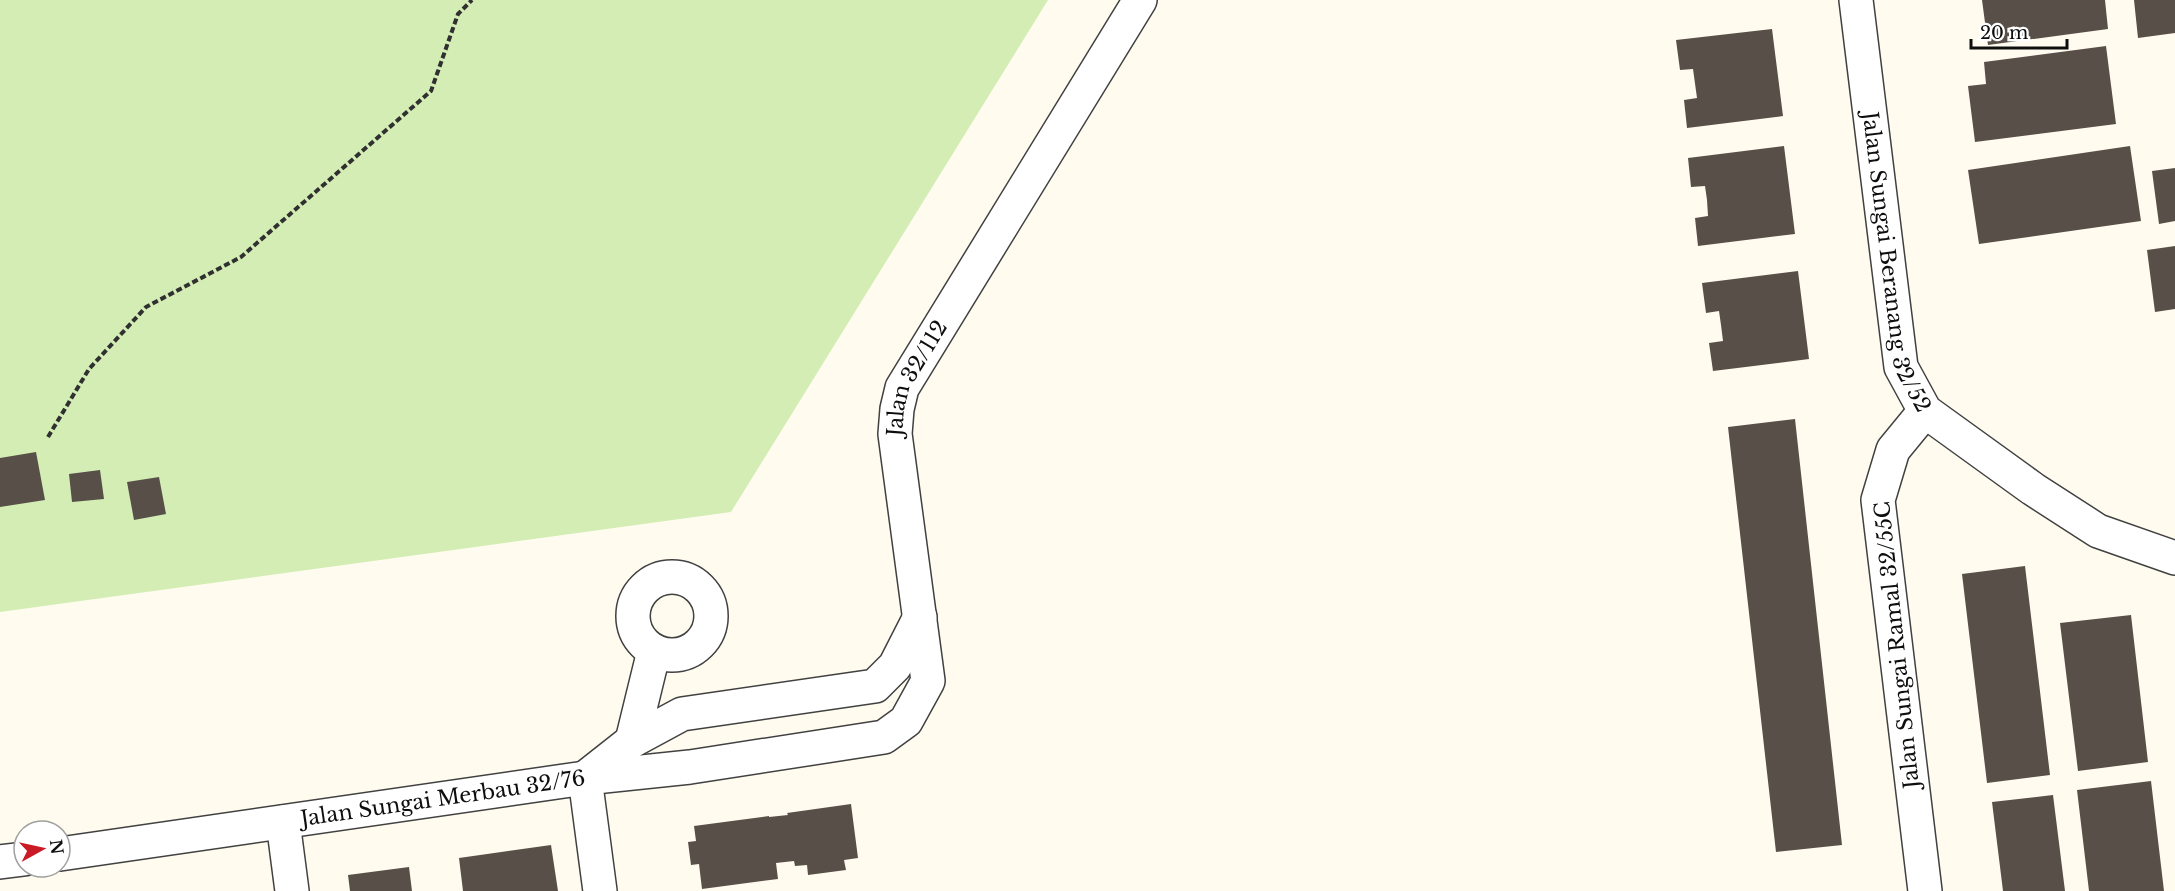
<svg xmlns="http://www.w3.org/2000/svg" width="2175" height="891" font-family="'Libre Baskerville',serif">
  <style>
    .green { fill: #d3edb5 }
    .building { fill: #584f49 }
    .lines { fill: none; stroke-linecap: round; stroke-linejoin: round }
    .minor-casing { stroke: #414141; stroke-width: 36 }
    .path { stroke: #303030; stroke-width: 4; stroke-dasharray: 6 3; stroke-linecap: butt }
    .minor { stroke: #fff; stroke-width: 33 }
    .labels { text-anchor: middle; stroke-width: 6; stroke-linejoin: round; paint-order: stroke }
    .street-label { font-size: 21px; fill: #0e0e0e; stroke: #fff }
  </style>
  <rect width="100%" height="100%" fill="#fffcef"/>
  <path class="green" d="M 0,0 L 1048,0 L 731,512 L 0,612 Z"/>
  <path class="building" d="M 1982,0 L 2105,0 L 2108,29 L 1988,45 Z
    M 2134,0 L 2175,0 L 2175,33 L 2138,38 Z
    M 1772,29 L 1783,116 L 1687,128 L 1684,100 L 1697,98 L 1693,69 L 1680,70 L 1676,40 Z
    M 2106,46 L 2116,124 L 1975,142 L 1968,86 L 1986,84 L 1984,62 Z
    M 1784,146 L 1795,234 L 1698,246 L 1695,218 L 1708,216 L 1707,200 L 1705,186 L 1691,187 L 1688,158 Z
    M 2130,146 L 2141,221 L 1979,244 L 1968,170 Z
    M 2175,168 L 2175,221 L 2159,224 L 2152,171 Z
    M 2175,246 L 2175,309 L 2155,312 L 2147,250 Z
    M 1798,271 L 1809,359 L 1713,371 L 1709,343 L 1723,341 L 1721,325 L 1719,311 L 1706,313 L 1702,283 Z
    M 1795,419 L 1842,845 L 1776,852 L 1728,427 Z
    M 36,452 L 45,500 L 0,507 L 0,458 Z
    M 100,470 L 104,499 L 72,502 L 69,474 Z
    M 159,477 L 166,514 L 134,520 L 127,482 Z
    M 2025,566 L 2050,775 L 1987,783 L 1962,574 Z
    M 2131,615 L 2148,762 L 2078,771 L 2060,623 Z
    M 2151,781 L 2164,891 L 2089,891 L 2077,790 Z
    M 2053,795 L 2065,891 L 2003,891 L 1992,802 Z
    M 851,804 L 858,858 L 844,860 L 846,870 L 808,875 L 807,865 L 795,866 L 794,861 L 776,863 L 778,879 L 702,889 L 699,864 L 691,865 L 688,842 L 696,841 L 694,826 L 769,816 L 769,817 L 788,815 L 787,813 Z
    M 551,845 L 558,891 L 463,891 L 459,858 Z
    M 409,867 L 412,891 L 350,891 L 348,875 Z"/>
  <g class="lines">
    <defs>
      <g id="minor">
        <path id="s1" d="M 1856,0 L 1901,367 L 1925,411 L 2033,489 L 2098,531 L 2175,558"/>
        <circle cx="672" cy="616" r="39"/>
        <path d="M 632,741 L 654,651"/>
        <path d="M 585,778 L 632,741 L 682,714 L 875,686 L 895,666 L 920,617"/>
        <path d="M 585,778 L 600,891"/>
        <path d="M 283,822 L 292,891"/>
        <path id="s2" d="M 60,854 L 585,778 L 690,767 L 884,737 L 906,721 L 928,681 L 895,434 L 897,409 L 902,388 L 1140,0"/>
        <path d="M 0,862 L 24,859"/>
        <path d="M 1925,891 L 1878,500 L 1893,450 L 1925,411"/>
      </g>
    </defs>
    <use href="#minor" class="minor-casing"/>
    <path class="path" d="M 48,437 L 89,369 L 146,307 L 241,257 L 431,91 L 458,14 L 472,0"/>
    <use href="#minor" class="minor"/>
  </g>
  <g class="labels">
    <g class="street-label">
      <text dy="7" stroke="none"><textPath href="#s1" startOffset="266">Jalan Sungai Beranang 32/52</textPath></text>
      <text dy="7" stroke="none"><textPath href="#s2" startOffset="1215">Jalan 32/112</textPath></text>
      <text transform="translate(1897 645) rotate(-96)" y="7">Jalan Sungai Ramal 32/55C</text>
      <text dy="7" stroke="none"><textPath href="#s2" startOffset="387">Jalan Sungai Merbau 32/76</textPath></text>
    </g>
  </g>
  <g transform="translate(42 849) rotate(82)"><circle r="28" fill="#ffffff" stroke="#9f9f9f" stroke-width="1.5"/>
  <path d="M0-4.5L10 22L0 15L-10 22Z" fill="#ca1a25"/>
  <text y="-9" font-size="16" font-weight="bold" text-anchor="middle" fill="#0e0e0e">N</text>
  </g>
  <path d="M1971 39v9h96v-9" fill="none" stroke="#0e0e0e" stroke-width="3"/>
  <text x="1980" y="39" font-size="18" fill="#0e0e0e" stroke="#ffffff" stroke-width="4.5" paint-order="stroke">20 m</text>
</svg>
